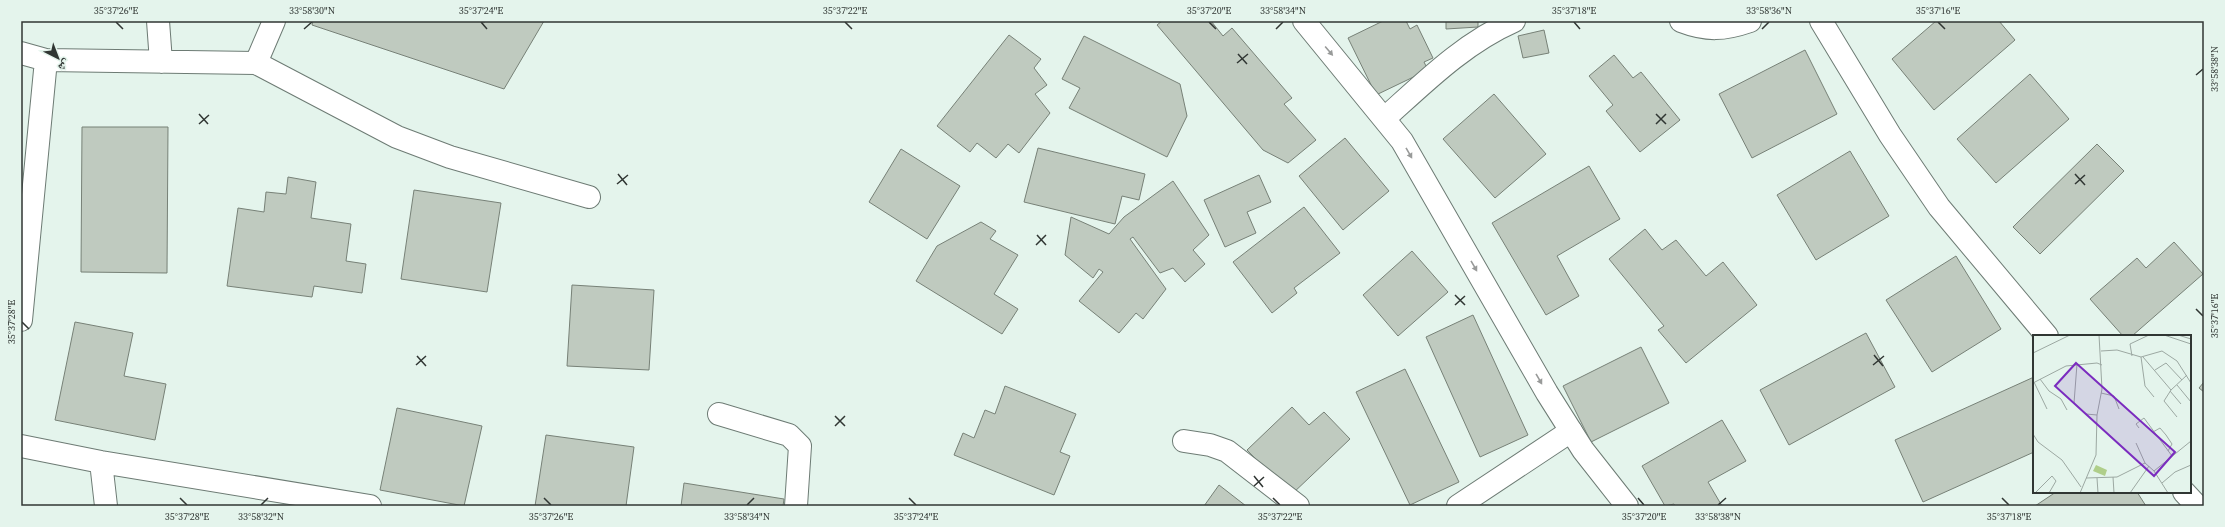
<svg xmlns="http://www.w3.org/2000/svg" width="2225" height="527" font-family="'Source Serif 4','Noto Naskh Arabic',serif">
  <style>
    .building { fill: #bfcabf; stroke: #778177 }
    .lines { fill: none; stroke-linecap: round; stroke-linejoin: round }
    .minor-casing { stroke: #6d7b74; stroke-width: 24 }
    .major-casing { stroke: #6d7b74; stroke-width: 24 }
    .minor { stroke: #fff; stroke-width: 22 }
    .major { stroke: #fff; stroke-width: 22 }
    .oneway { fill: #989a99 }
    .ticks { fill: none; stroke: #303633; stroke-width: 1.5 }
    .inset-road { fill: none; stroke: #9ca8a2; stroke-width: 1 }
    .view { fill: #7b2cbf; fill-opacity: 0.15; stroke: #7b2cbf; stroke-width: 2 }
    .inset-edge { fill: none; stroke: #303633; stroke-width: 2 }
    .neatline { fill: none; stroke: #303633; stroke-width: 1.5 }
    .ticks-label { font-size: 10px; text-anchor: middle; fill: #303633 }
  </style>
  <rect width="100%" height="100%" fill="#e4f4ec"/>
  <path class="building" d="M 313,21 L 479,21 L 484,23 L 485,21 L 544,21 L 504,89 L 312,25 Z
    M 1162,21 L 1211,21 L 1223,36 L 1232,28 L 1292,98 L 1284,104 L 1316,140 L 1288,163 L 1263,150 L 1157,25 Z
    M 1383,21 L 1406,21 L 1410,29 L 1417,25 L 1433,58 L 1424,62 L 1428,70 L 1376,95 L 1348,38 Z
    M 1446,21 L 1478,21 L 1478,27 L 1446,29 Z
    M 1936,21 L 1999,21 L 2015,40 L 1934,110 L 1892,59 Z
    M 1544,30 L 1549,53 L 1523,58 L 1518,36 Z
    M 1009,35 L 1041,59 L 1034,68 L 1047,85 L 1035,94 L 1050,113 L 1019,153 L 1008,144 L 996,158 L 977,143 L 970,152 L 937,126 Z
    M 1084,36 L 1180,84 L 1187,116 L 1167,157 L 1069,108 L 1080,88 L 1062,79 Z
    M 1805,50 L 1837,114 L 1752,158 L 1719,94 Z
    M 1614,55 L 1633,78 L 1641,72 L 1680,120 L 1640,152 L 1606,111 L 1613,105 L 1589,76 Z
    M 2030,74 L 2069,119 L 1996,183 L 1957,139 Z
    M 1494,94 L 1546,154 L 1495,198 L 1443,139 Z
    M 82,127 L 168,127 L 167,273 L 81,272 Z
    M 1345,138 L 1389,191 L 1343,230 L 1299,176 Z
    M 2097,144 L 2124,171 L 2040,254 L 2013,227 Z
    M 1038,148 L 1145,174 L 1139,200 L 1122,196 L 1115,224 L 1024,202 Z
    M 901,149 L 960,186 L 927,239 L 869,202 Z
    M 1850,151 L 1889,216 L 1816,260 L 1777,195 Z
    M 1589,166 L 1620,219 L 1557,256 L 1579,296 L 1546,315 L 1492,223 Z
    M 1259,175 L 1271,202 L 1247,212 L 1256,233 L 1225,247 L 1204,200 Z
    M 288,177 L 316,182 L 311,218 L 351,224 L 346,261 L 366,264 L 362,293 L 314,286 L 312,297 L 227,286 L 238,208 L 264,212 L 266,192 L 286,194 Z
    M 1173,181 L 1209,235 L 1193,250 L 1205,264 L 1185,282 L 1173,268 L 1160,273 L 1133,237 L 1130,239 L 1166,289 L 1143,319 L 1136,313 L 1119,333 L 1079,301 L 1103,272 L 1099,269 L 1093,278 L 1065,255 L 1071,217 L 1109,234 L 1124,217 Z
    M 414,190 L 501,203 L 487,292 L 401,279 Z
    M 1304,207 L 1340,253 L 1294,288 L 1297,293 L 1272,313 L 1233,262 Z
    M 981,222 L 996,231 L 990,239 L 1018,255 L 994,294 L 1018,309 L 1002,334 L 916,281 L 937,246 Z
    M 1645,229 L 1662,250 L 1676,240 L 1706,276 L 1723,262 L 1757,305 L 1686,363 L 1658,330 L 1664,326 L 1609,259 Z
    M 2174,242 L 2203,274 L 2132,336 L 2123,336 L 2090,299 L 2137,258 L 2146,268 Z
    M 1412,251 L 1448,292 L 1398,336 L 1363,295 Z
    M 1956,256 L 2001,329 L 1932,372 L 1886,300 Z
    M 572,285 L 654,290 L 649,370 L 567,366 Z
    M 1473,315 L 1528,435 L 1480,457 L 1426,337 Z
    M 75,322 L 133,333 L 124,376 L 166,384 L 155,440 L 55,420 Z
    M 1866,333 L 1895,387 L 1789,445 L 1760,390 Z
    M 1641,347 L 1669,403 L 1591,442 L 1563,386 Z
    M 1405,369 L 1459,482 L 1410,505 L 1356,392 Z
    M 2034,377 L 2034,452 L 1923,502 L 1895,440 Z
    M 2204,382 L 2204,392 L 2199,388 Z
    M 1005,386 L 1076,414 L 1060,452 L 1070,456 L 1054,495 L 954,455 L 963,433 L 974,438 L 985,410 L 995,414 Z
    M 1292,407 L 1309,425 L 1324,412 L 1350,439 L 1291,495 L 1247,450 Z
    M 397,408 L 482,426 L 464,506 L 380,490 Z
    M 1722,420 L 1746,461 L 1708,482 L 1722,506 L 1675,506 L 1674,504 L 1665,506 L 1642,466 Z
    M 546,435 L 634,447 L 626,506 L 535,506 Z
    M 684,483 L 784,499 L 783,506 L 681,506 Z
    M 1219,485 L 1246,506 L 1204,506 Z
    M 2056,492 L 2137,492 L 2146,506 L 2035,506 Z"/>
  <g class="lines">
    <defs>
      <path id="minor" d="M 158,21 L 161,62
        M 1681,21 C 1707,31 1724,30 1750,21
        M 1821,21 L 1890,135 L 1939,207 L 2047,336
        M 21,53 L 46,60
        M 256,63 L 397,137 L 450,157 L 589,197
        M 1385,118 C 1425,82 1464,43 1514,21
        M 21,320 L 46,60 L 256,63 L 274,21
        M 719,414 L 789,435 L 800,446 L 796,506
        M 1184,441 L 1210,445 L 1227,451 L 1298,506
        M 21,446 L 101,462 L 370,506
        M 101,462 L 106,506
        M 2184,492 L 2197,506
        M 1458,506 L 1571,431"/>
      <path id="major" d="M 1304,21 L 1402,141 L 1547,393 L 1583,450 L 1627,506"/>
    </defs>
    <use href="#minor" class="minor-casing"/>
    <use href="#major" class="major-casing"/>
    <use href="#minor" class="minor"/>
    <use href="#major" class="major"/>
  </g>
  <defs><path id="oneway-solid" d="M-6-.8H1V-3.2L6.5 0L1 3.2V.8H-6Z"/></defs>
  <g class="oneway">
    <use href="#oneway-solid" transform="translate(1329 51) rotate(50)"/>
    <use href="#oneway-solid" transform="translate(1409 153) rotate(60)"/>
    <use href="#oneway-solid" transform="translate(1474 266) rotate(60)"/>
    <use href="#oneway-solid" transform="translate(1539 379) rotate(60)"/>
  </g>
  <path class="ticks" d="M 116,22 L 123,29M 481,22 L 487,29M 845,22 L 852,29M 1209,22 L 1216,29M 1574,22 L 1580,29M 1938,22 L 1945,29M 304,29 L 312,22M 1276,29 L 1283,22M 1762,29 L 1769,22M 1238,54 L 1247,64M 1237,63 L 1248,54M 2196,75 L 2203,69M 199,114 L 208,124M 1656,114 L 1666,124M 199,124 L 209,115M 1656,124 L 1666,114M 618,174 L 627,185M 2075,174 L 2085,185M 617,184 L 628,175M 2075,184 L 2085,175M 1037,235 L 1046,245M 1036,245 L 1046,235M 1455,295 L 1465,305M 1455,305 L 1465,296M 2196,309 L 2203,316M 22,322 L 29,329M 1874,355 L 1883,366M 417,356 L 426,366M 416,365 L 426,356M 1873,365 L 1884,356M 835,416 L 845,426M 835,426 L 845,416M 1254,476 L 1263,487M 1254,486 L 1264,477M 180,498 L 187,505M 544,498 L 551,505M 909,498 L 916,505M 1273,498 L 1280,505M 1638,498 L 1644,505M 2002,498 L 2009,505M 261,505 L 268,498M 747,505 L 754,498M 1718,505 L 1726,498"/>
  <g transform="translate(2033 335)">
    <rect width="158" height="158" fill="#e4f4ec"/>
    <path d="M 63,130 L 74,135 L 72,141 L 60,136 Z" fill="#afce8a"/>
    <path class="inset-road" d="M 131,0 L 158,9M 145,0 L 158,4M 68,16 L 84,15 L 108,22 L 129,16 L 144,26 L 158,48M 0,18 L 37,0M 99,21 L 97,9 L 116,0M 108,22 L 112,51 L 121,62M 110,22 L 138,55 L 154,40M 44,29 L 41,68 L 53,79 L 64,80M 122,35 L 133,28 L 149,45M 7,44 L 16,56 L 28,64 L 34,75M 1,47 L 14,74M 0,48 L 33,31 L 64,28 L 69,30M 144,50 L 158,67M 138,55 L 131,66 L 144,82M 137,56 L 148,69M 68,58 L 81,61 L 86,74M 106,93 L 103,89 L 111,83 L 139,121M 120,97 L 127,93 L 133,100 L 139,109 L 135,116M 0,99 L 5,107 L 29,125 L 48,152M 103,108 L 112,128M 121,136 L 135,158M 80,142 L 81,158M 53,143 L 84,142 L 112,128 L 121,136 L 158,106M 64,143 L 65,158M 129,148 L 142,137 L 158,130M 2,158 L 19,141 L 23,146 L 16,158M 47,158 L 63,120 L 64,80 L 69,54 L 66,0M 97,158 L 116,131"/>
    <path class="view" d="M 43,28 L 142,117 L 121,141 L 22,51 Z"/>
    <rect width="158" height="158" class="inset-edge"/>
  </g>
  <rect width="2225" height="527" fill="none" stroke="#e4f4ec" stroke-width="44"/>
  <g transform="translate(58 58) rotate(138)" stroke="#e4f4ec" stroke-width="3" paint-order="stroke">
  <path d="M0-3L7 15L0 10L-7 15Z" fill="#303633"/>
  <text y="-6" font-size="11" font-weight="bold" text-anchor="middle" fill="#303633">ش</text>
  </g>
  <rect x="22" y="22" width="2181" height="483" class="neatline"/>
  <g class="ticks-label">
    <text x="116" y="14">35°37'26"E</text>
    <text x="312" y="14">33°58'30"N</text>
    <text x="481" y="14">35°37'24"E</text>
    <text x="845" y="14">35°37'22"E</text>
    <text x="1209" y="14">35°37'20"E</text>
    <text x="1283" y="14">33°58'34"N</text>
    <text x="1574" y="14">35°37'18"E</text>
    <text x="1769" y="14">33°58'36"N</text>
    <text x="1938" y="14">35°37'16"E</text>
    <text transform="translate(2214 69) rotate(-90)" y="4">33°58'38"N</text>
    <text transform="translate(2214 316) rotate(-90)" y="4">35°37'16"E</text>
    <text transform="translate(11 322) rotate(-90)" y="4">35°37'28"E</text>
    <text x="187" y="520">35°37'28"E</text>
    <text x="261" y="520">33°58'32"N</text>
    <text x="551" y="520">35°37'26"E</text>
    <text x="747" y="520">33°58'34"N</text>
    <text x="916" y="520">35°37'24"E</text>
    <text x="1280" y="520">35°37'22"E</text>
    <text x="1644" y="520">35°37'20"E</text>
    <text x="1718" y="520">33°58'38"N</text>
    <text x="2009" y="520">35°37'18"E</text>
  </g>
</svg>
